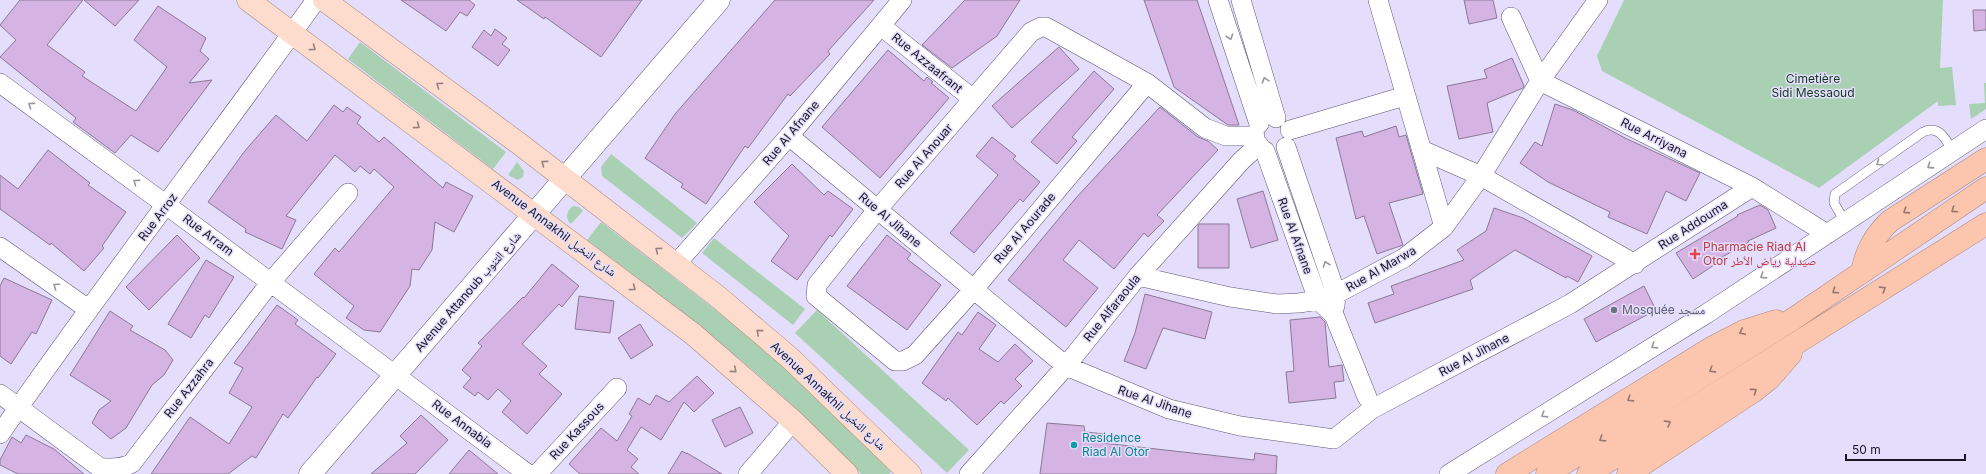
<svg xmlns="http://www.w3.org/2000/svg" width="1986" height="474" font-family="Inter,'Noto Naskh Arabic',sans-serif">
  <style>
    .green { fill: #a9d0b2 }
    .building { fill: #d5b4e4; stroke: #8c7896 }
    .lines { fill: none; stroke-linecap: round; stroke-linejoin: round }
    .lane-casing { stroke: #5c5675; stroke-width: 10 }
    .street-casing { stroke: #5c5675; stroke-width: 20 }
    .secondary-casing { stroke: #5c5675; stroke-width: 23 }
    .primary-casing { stroke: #ad887d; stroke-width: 23 }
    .highway-casing { stroke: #ad887d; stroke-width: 23 }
    .lane { stroke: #fff; stroke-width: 9 }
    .street { stroke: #fff; stroke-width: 19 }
    .secondary { stroke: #fff; stroke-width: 22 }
    .primary { stroke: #fddcce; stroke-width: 22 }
    .highway { stroke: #fcc5ad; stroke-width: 22 }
    .oneway { stroke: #98979c }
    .oneway2 { stroke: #968381 }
    .oneway3 { stroke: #96776f }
    .health-dot { fill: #e0444e; stroke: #e4defc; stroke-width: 1.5 }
    .worship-dot { fill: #6b7280; stroke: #e4defc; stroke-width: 1.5 }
    .culture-dot { fill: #0f9aa8; stroke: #e4defc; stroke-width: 1.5 }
    .labels { text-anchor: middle; stroke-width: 3; stroke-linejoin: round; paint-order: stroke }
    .street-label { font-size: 12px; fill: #191723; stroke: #e4defc }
    .park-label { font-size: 12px; fill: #11371e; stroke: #e4defc }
    .health-label { font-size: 12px; fill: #be3a42; stroke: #e4defc; text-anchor: start }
    .worship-label { font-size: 12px; fill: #5b616d; stroke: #e4defc; text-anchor: start }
    .culture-label { font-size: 12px; fill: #0d838f; stroke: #e4defc; text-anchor: start }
  </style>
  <rect width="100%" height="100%" fill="#e4defc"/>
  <path class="green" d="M 1624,0 L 1943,0 L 1940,68 L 1952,67 L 1956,105 L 1938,106 L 1938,101 L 1819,188 L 1602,71 L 1597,56 Z
    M 360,42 L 506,152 L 493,169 L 348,59 Z
    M 1984,83 L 1986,83 L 1986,109 L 1971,119 L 1969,104 L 1985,103 Z
    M 611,154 L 697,223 L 682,238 L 602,176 L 601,167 Z
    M 517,162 L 524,171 L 523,177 L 518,180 L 508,175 Z
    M 573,206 L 579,207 L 583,211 L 571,224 C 565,219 566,211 573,206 Z
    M 601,222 C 640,252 679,281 717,311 C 779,360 837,415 891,472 L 889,474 L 861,474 C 779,384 683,313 587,240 Z
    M 714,238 L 805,309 L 793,325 L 702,253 Z
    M 817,310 L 969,450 L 947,473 L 795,333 Z"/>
  <path class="building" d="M 20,0 L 83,0 L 47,45 L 85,72 L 82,76 L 136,111 L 167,67 L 134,40 L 158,6 L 206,38 L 200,51 L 209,59 L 189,83 L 212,80 L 158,152 L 131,135 L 115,153 L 73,122 L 76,118 L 0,57 L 16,40 L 0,25 Z
    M 84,0 L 139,0 L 115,26 Z
    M 401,0 L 469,0 L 475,5 L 467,16 L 460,12 L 446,31 Z
    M 517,0 L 642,0 L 601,57 L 545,17 L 544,19 Z
    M 775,0 L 874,0 L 828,51 L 830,54 L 790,96 L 788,94 L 748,148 L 745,146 L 706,204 L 681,187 L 683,184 L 645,158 L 675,114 Z
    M 965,0 L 1020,0 L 997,36 L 952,68 L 922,45 Z
    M 1144,0 L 1197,0 L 1239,125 L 1228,125 L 1174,87 Z
    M 1464,0 L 1493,0 L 1497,18 L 1469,24 Z
    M 1973,10 L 1986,10 L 1986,30 L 1974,31 Z
    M 495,29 L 507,38 L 502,44 L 510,50 L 498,66 L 472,47 L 484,30 L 491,36 Z
    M 1059,47 L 1079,69 L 1012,128 L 992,106 Z
    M 888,50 L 924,81 L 927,77 L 933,82 L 931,83 L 949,98 L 880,178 L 822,127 Z
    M 1512,58 L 1524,86 L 1523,88 L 1487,103 L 1493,132 L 1459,139 L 1447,86 L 1487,78 L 1484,70 Z
    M 1094,71 L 1114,89 L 1072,137 L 1077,141 L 1057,164 L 1031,142 Z
    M 1555,104 L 1573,110 L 1625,138 L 1700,173 L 1686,201 L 1666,191 L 1647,234 L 1608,217 L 1610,212 L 1548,182 L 1520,163 L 1535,142 L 1542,146 Z
    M 334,105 L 343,112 L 347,107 L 361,117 L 357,123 L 379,142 L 384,137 L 443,188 L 446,182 L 473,196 L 454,232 L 435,222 L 432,250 L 419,270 L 412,269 L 410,286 L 380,332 L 364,330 L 346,318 L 354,306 L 314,274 L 335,248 L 339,252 L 394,187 L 374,169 L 370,174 L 360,166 L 355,172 L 335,155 L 286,216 L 296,220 L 282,249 L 245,232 L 246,229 L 208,202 L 244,152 L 276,115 L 307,141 Z
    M 1160,107 L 1198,137 L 1208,141 L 1218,150 L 1157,215 L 1164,221 L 1148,237 L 1144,233 L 1114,269 L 1079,240 L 1063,260 L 1098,288 L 1066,327 L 1008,280 L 1075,199 Z
    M 1396,126 L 1399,137 L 1406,135 L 1423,194 L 1389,203 L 1403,245 L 1377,254 L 1364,216 L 1356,219 L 1336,138 L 1362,131 L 1364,137 Z
    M 992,137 L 1016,156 L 1013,159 L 1040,182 L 1023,202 L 1020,199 L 974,253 L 950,233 L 998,175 L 976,156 Z
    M 48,150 L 90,183 L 88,185 L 126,212 L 102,246 L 104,248 L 84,271 L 51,243 L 50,245 L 0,209 L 0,175 L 18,189 Z
    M 792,164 L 824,195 L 828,191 L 853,209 L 832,237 L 830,235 L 797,280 L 771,261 L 789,236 L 754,202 Z
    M 1263,191 L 1278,240 L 1251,248 L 1237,199 Z
    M 1760,205 L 1768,210 L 1776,228 L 1748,241 L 1749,242 L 1715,261 L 1717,263 L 1693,279 L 1676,253 L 1738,216 L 1737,215 Z
    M 1494,208 L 1523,218 L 1592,256 L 1578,282 L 1567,276 L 1566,278 L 1515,250 L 1470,280 L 1473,289 L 1375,323 L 1368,303 L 1394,294 L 1391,286 L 1464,260 L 1457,250 L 1486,231 Z
    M 1199,224 L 1229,224 L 1229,268 L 1198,268 L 1198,226 Z
    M 177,235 L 200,258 L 149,310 L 126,287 Z
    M 887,235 L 911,254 L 907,259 L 941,285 L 907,330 L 847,286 Z
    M 206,260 L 234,277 L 209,318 L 205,315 L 191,338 L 168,324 Z
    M 552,264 L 579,286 L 562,307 L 559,304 L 522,344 L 547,366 L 539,374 L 562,394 L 527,434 L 502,412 L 511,401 L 498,389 L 488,400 L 478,392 L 475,396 L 463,387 L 471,378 L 462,370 L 482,346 L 478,343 L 523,297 L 524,298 Z
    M 4,278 L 52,300 L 36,334 L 32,332 L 11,364 L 0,356 L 0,286 Z
    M 1644,286 L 1656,310 L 1596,342 L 1584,319 Z
    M 1145,294 L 1212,312 L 1205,339 L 1163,328 L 1146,369 L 1124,361 L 1135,333 Z
    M 579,296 L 614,301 L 610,333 L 575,329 Z
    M 277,305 L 298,320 L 295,324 L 336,354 L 318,378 L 317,377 L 288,418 L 283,414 L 256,458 L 252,456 L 228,474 L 151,474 L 190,417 L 229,444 L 252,407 L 229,393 L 243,368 L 234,363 Z
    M 110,311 L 133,326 L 130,330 L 165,350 L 173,360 L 164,375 L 152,385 L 126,428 L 111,439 L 92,423 L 99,410 L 111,401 L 70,375 Z
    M 978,312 L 996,325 L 979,349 L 998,362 L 1015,344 L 1033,361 L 1015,379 L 1022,386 L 1004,404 L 1001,401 L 977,425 L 948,398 L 946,401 L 922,383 L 958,332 L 962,335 Z
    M 1320,317 L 1325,322 L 1329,367 L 1342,365 L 1344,381 L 1334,382 L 1336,398 L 1289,403 L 1286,372 L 1294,371 L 1290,320 Z
    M 640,324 L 653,345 L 631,359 L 618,338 Z
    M 697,376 L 714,393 L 694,412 L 684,402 L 661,440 L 641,427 L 627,450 L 638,459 L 631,467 L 639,474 L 580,474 L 569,464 L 601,428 L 617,441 L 632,416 L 629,414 L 638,398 L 650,405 L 656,395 L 669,402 Z
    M 740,407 L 753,433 L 725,447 L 712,420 Z
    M 421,415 L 448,440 L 415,474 L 371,474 L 407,443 L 400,436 Z
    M 1047,423 L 1084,426 L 1085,432 L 1105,434 L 1103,443 L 1254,460 L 1255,453 L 1277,456 L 1276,474 L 1040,474 Z
    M 26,435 L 54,449 L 84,474 L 18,474 L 0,465 L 0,460 L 12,437 L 21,443 Z
    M 469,450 L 498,474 L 449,474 Z
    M 682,451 L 687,454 L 687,453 L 722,474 L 668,474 Z"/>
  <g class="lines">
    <defs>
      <path id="lane" d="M 1845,222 L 1834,203 L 1835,194 L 1923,132 C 1939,125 1945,138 1953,151"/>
      <path id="street" d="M 1218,0 L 1259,124
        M 1241,0 L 1276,118
        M 1378,0 L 1444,227
        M 1511,17 L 1540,81 L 1752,187 L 1827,234
        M 881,26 L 973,99
        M 0,83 C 177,212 353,343 528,474
        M 1147,83 L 974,289 L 915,355 L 903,361 L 895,361 L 816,296 L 817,285 L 877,210 L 1031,32 L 1041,27 L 1046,27 L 1147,83 L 1205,128 L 1226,136 L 1255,136
        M 1290,130 L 1405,96
        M 789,136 L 1066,366 L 1169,409 L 1240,426 L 1334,439 L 1372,409 L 1570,304 L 1752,187
        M 1286,147 L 1336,294 L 1335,306
        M 1265,151 L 1318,300 L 1334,315 L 1367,397
        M 1424,151 L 1481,176 L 1635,264
        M 0,247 L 88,309
        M 676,264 L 789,136 L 902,0
        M 1138,276 L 1230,297 L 1277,304 L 1299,303 L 1318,300 L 1336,294 L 1404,258 L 1444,227 L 1481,176 L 1540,81 L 1598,0
        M 0,394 L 99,467 C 111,469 121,469 132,463 L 270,283 L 348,193
        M 0,434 C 102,287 212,145 316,0
        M 537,474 L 617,388
        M 748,474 L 793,421
        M 969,474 L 1066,366 L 1138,276 L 1242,160 L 1259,145
        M 1449,474 L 1706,314 L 1986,129"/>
      <path id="secondary" d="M 310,474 L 719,0"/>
      <path id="primary" d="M 248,0 L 693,334 L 793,421 L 847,474
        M 324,0 L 521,145 L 717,296 L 790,358 L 910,474"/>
      <path id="highway" d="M 1862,272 C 1866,251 1874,236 1890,221 L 1986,159
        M 1507,474 L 1711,348 L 1744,331 L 1776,321
        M 1547,474 L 1793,319 L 1986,188
        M 1588,474 L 1986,224
        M 1628,474 L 1754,391 L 1769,379 L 1791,354"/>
    </defs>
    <use href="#lane" class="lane-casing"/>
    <use href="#street" class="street-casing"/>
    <use href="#secondary" class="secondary-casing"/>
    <use href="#primary" class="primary-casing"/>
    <use href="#highway" class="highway-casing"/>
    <use href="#lane" class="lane"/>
    <use href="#street" class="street"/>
    <use href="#secondary" class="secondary"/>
    <use href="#primary" class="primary"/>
    <use href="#highway" class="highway"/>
  </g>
  <defs><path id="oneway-chevron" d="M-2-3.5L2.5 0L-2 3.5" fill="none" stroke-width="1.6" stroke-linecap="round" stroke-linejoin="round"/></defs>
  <g class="oneway">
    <use href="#oneway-chevron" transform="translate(1230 37) rotate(71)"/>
    <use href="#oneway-chevron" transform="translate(1265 80) rotate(-107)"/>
    <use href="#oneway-chevron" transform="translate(31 105) rotate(-144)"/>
    <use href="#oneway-chevron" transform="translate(1879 163) rotate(145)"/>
    <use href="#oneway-chevron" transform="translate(1930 166) rotate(147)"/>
    <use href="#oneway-chevron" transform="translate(136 182) rotate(-144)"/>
    <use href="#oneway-chevron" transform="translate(1326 264) rotate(-109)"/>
    <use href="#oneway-chevron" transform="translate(1763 276) rotate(147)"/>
    <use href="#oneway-chevron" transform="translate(56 286) rotate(-145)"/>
    <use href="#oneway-chevron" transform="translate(1654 346) rotate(148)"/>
    <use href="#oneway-chevron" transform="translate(1544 415) rotate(148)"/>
  </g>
  <g class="oneway2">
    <use href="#oneway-chevron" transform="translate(313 48) rotate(36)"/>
    <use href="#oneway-chevron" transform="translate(439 85) rotate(-144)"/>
    <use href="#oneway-chevron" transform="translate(417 126) rotate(37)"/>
    <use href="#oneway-chevron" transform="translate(544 163) rotate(-143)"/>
    <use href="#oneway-chevron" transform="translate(658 250) rotate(-143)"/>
    <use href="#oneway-chevron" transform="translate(633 288) rotate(37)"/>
    <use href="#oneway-chevron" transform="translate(759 332) rotate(-140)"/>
    <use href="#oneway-chevron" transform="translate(734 370) rotate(41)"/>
  </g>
  <g class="oneway3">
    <use href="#oneway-chevron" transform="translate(1954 210) rotate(146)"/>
    <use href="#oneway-chevron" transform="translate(1906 211) rotate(147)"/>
    <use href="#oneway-chevron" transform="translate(1883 289) rotate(-32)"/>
    <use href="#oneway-chevron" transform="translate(1835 291) rotate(146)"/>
    <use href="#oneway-chevron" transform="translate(1742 332) rotate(155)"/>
    <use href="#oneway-chevron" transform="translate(1712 370) rotate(148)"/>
    <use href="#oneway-chevron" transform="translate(1754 391) rotate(-37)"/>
    <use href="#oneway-chevron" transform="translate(1630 399) rotate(148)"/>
    <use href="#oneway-chevron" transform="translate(1668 423) rotate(-32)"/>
    <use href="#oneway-chevron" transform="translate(1602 439) rotate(148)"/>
  </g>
  <path class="health-dot" d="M1693 248h4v4h4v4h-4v4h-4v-4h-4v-4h4z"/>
  <circle class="worship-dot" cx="1614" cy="310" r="4"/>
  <circle class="culture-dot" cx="1074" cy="445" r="4"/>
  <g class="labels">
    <g class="street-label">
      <text transform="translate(927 63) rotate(39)" y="4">Rue Azzaafrant</text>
      <text transform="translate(791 133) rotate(-50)" y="4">Rue Al Afnane</text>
      <text transform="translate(1654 138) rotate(27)" y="4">Rue Arriyana</text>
      <text transform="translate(924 156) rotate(-49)" y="4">Rue Al Anouar</text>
      <text transform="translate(158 217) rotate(-53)" y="4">Rue Arroz</text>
      <text transform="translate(890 220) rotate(40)" y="4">Rue Al Jihane</text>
      <text transform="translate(1693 225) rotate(-33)" y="4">Rue Addouma</text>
      <text transform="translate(554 228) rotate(37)" y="4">Avenue Annakhil شارع النخيل</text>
      <text transform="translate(1025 228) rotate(-50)" y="4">Rue Al Aourade</text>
      <text transform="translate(208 235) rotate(37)" y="4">Rue Arram</text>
      <text transform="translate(1295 236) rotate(70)" y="4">Rue Al Afnane</text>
      <text transform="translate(1381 269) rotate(-30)" y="4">Rue Al Marwa</text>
      <text transform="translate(468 292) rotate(-49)" y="4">Avenue Attanoub شارع التنوب</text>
      <text transform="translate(1112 308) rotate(-51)" y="4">Rue Alfaraoula</text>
      <text transform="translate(1474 355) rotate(-28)" y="4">Rue Al Jihane</text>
      <text transform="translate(189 388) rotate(-52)" y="4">Rue Azzahra</text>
      <text transform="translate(828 396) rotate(43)" y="4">Avenue Annakhil شارع النخيل</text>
      <text transform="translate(1155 402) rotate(19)" y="4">Rue Al Jihane</text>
      <text transform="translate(462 424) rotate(37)" y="4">Rue Annabia</text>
      <text transform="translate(577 431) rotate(-47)" y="4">Rue Kassous</text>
    </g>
    <g class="park-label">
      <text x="1813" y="83">Cimetière<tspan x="1813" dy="14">Sidi Messaoud</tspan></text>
    </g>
    <g class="health-label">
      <text x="1703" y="251">Pharmacie Riad Al<tspan x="1703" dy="14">Otor صيدلية رياض الأطر</tspan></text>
    </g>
    <g class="worship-label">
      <text x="1622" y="314">Mosquée مسجد</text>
    </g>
    <g class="culture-label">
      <text x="1082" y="442">Residence<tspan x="1082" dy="14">Riad Al Otor</tspan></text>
    </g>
  </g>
  <path d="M1846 454v6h119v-6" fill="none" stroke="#191723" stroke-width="2"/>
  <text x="1852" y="454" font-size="12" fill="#191723" stroke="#e4defc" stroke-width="3" paint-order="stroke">50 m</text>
</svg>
